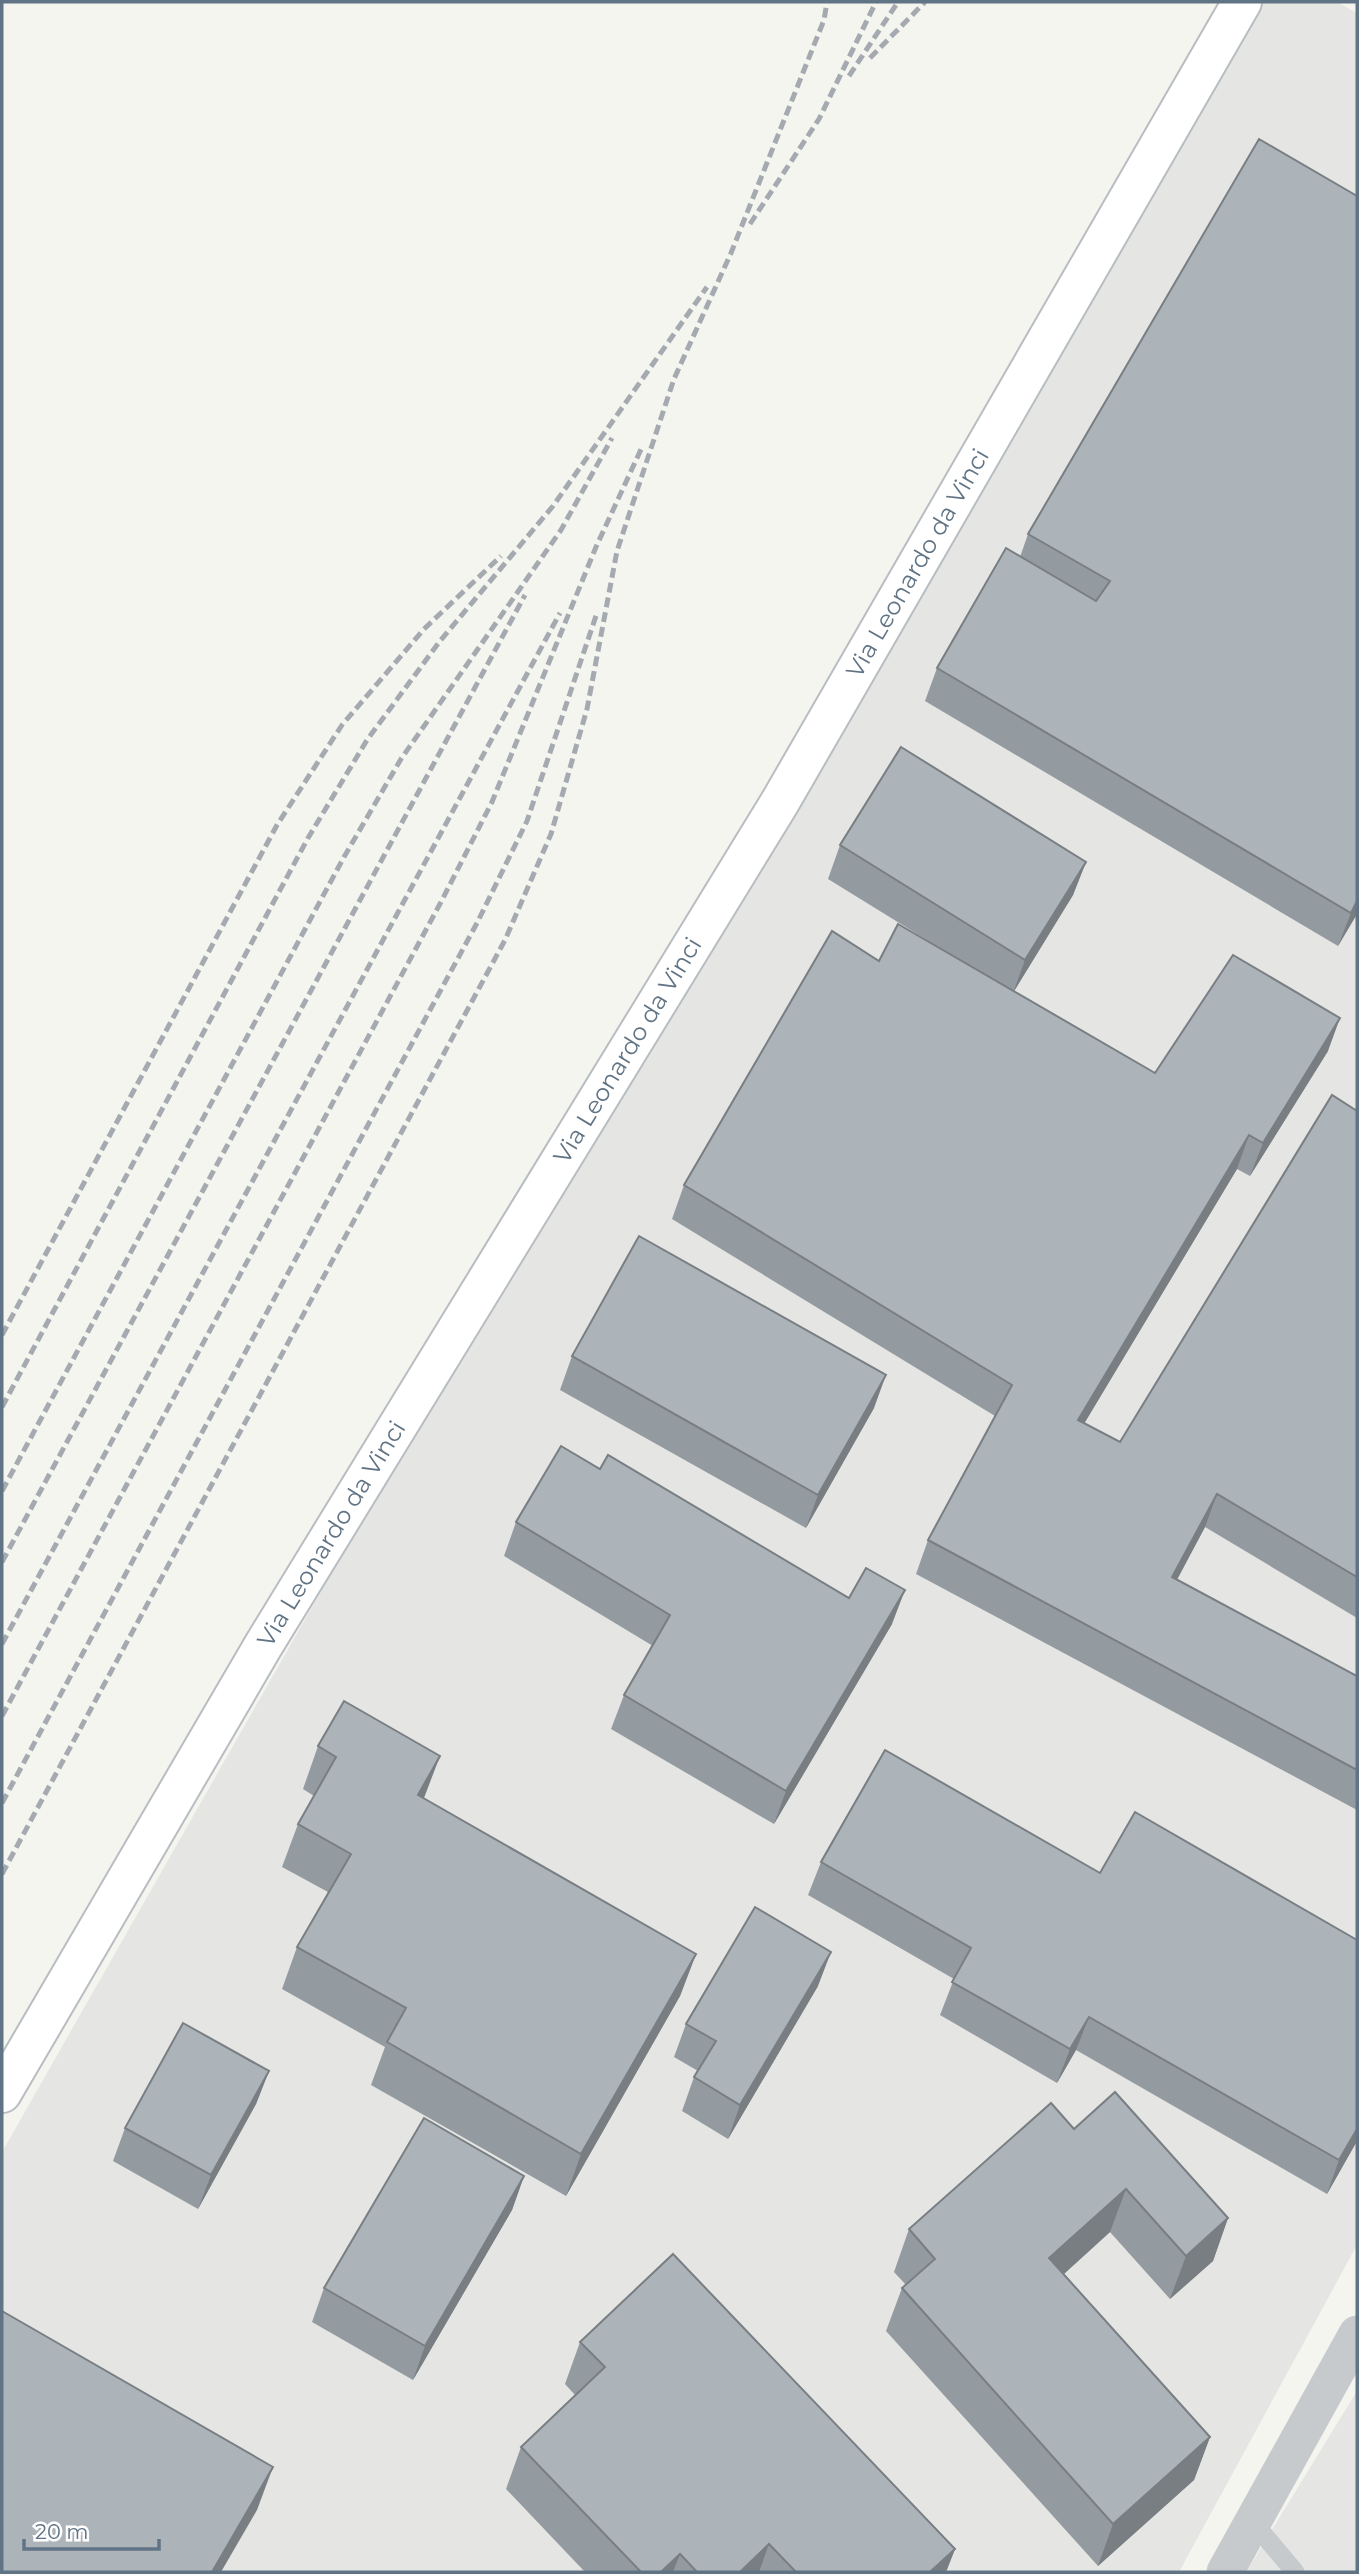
<svg xmlns="http://www.w3.org/2000/svg" width="1359" height="2574" font-family="Montserrat,sans-serif">
  <style>
    .built { fill: #e5e6e4 }
    .lines { fill: none; stroke-linecap: round; stroke-linejoin: round }
    .secondary-casing { stroke: #b8bdc2; stroke-width: 42 }
    .lane { stroke: #c7cacd; stroke-width: 19 }
    .street { stroke: #c7cacd; stroke-width: 37 }
    .secondary { stroke: #fff; stroke-width: 38 }
    .rail { stroke: #a4aab0; stroke-width: 5; stroke-dasharray: 10 5; stroke-linecap: butt }
    .wall { fill: #949ba0 }
    .shaded-wall { fill: #787e82 }
    .building { fill: #acb4ba; stroke: #787e82; stroke-width: 2 }
    .labels { text-anchor: middle; stroke-width: 7; stroke-linejoin: round; paint-order: stroke }
    .street-label { font-size: 24px; fill: #617485; stroke: #fff }
  </style>
  <rect width="100%" height="100%" fill="#f5f5f0"/>
  <path class="built" d="M 1242,2 L 1337,2 L 1357,13 L 1357,2245 L 1179,2572 L 2,2572 L 2,2152 L 539,1208 Z
    M 1357,2391 L 1357,2572 L 1246,2572 Z"/>
  <g class="lines">
    <defs>
      <g id="secondary">
        <path id="s1" d="M 2,2093 L 263,1646 L 780,802 L 1242,2"/>
      </g>
    </defs>
    <use href="#secondary" class="secondary-casing"/>
    <path class="lane" d="M 1253,2522 L 1295,2572"/>
    <path class="street" d="M 1225,2572 L 1357,2334"/>
    <use href="#secondary" class="secondary"/>
    <path class="rail" d="M 870,58 L 925,2
      M 849,76 L 898,2
      M 750,224 L 819,119 L 876,2
      M 2,1335 L 277,825 L 342,725 L 424,629 L 501,556
      M 2,1407 L 308,838 L 367,740 L 440,641 L 553,506 L 707,287
      M 2,1491 L 344,857 L 401,759 L 561,530 L 612,438
      M 2,1562 L 525,595
      M 2,1644 L 560,613
      M 2,1716 L 441,902 L 492,802 L 596,547 L 643,445
      M 2,1803 L 477,923 L 527,821 L 597,613
      M 2,1874 L 505,940 L 551,834 L 587,709 L 617,551 L 674,379 L 731,253 L 824,20 L 827,2"/>
  </g>
  <path class="wall" d="M 1259,139 L 1357,914 L 1338,946 L 925,701 L 937,668 L 1020,557 L 1028,534 Z
    M 840,845 L 1086,862 L 1073,895 L 1014,991 L 1155,1073 L 1328,1051 L 1250,1176 L 1237,1169 L 1084,1423 L 1120,1442 L 1357,1111 L 1357,1618 L 1205,1527 L 1177,1580 L 1357,1676 L 1357,1810 L 916,1574 L 928,1540 L 995,1416 L 672,1219 L 684,1185 L 879,961 L 943,950 L 828,879 Z
    M 572,1356 L 874,1408 L 806,1528 L 560,1390 Z
    M 600,1469 L 892,1624 L 774,1824 L 611,1729 L 624,1695 L 653,1646 L 504,1556 L 516,1522 Z
    M 318,1746 L 424,1798 L 696,1954 L 680,1996 L 566,2196 L 371,2085 L 385,2047 L 282,1989 L 297,1947 L 328,1892 L 282,1867 L 298,1824 L 314,1796 L 303,1789 Z
    M 821,1862 L 1357,2141 L 1327,2194 L 1076,2050 L 1057,2083 L 940,2015 L 954,1979 L 808,1895 Z
    M 818,1986 L 728,2139 L 682,2111 L 694,2077 L 698,2071 L 674,2057 L 686,2024 Z
    M 269,2071 L 256,2104 L 198,2209 L 113,2161 L 125,2128 Z
    M 1074,2129 L 1228,2218 L 1213,2261 L 1170,2299 L 1110,2232 L 1064,2274 L 1210,2437 L 1194,2480 L 1098,2566 L 886,2331 L 902,2288 L 906,2285 L 894,2272 L 909,2229 Z
    M 524,2176 L 512,2210 L 413,2380 L 312,2322 L 324,2288 Z
    M 580,2342 L 955,2549 L 946,2572 L 585,2572 L 506,2489 L 521,2447 L 575,2395 L 565,2384 Z"/>
  <path class="shaded-wall" d="M 1086,862 L 1073,895 L 1013,993 L 1025,960 Z
    M 1357,901 L 1357,914 L 1338,946 L 1351,913 Z
    M 1340,1018 L 1328,1051 L 1250,1176 L 1263,1143 Z
    M 1249,1135 L 1237,1169 L 1066,1454 L 1078,1420 Z
    M 886,1375 L 874,1408 L 806,1528 L 818,1495 Z
    M 1217,1494 L 1205,1527 L 1160,1611 L 1172,1577 Z
    M 905,1590 L 892,1624 L 774,1824 L 786,1791 Z
    M 440,1756 L 424,1798 L 418,1795 Z
    M 831,1952 L 818,1986 L 728,2139 L 740,2105 Z
    M 696,1954 L 680,1996 L 566,2196 L 581,2154 Z
    M 1089,2017 L 1076,2050 L 1057,2083 L 1070,2049 Z
    M 269,2071 L 256,2104 L 198,2209 L 211,2175 Z
    M 1357,2129 L 1357,2141 L 1327,2194 L 1339,2160 Z
    M 524,2176 L 512,2210 L 413,2380 L 425,2346 Z
    M 1126,2189 L 1110,2232 L 1034,2301 L 1049,2258 Z
    M 1228,2218 L 1213,2261 L 1170,2299 L 1186,2256 Z
    M 1210,2437 L 1194,2480 L 1098,2566 L 1113,2524 Z
    M 273,2467 L 257,2510 L 221,2572 L 212,2572 Z
    M 769,2544 L 759,2572 L 740,2572 Z
    M 955,2549 L 946,2572 L 930,2572 Z
    M 680,2554 L 673,2572 L 661,2572 Z"/>
  <path class="building" d="M 1259,139 L 1357,196 L 1357,901 L 1351,913 L 937,668 L 1006,548 L 1096,601 L 1110,581 L 1028,534 Z
    M 901,747 L 1086,862 L 1025,960 L 840,845 Z
    M 898,924 L 1155,1073 L 1233,955 L 1340,1018 L 1263,1143 L 1249,1135 L 1078,1420 L 1120,1442 L 1332,1095 L 1357,1111 L 1357,1577 L 1217,1494 L 1172,1577 L 1357,1676 L 1357,1770 L 928,1540 L 1012,1385 L 684,1185 L 832,931 L 879,961 Z
    M 639,1236 L 886,1375 L 818,1495 L 572,1356 Z
    M 561,1446 L 600,1469 L 608,1455 L 849,1598 L 866,1568 L 905,1590 L 786,1791 L 624,1695 L 670,1615 L 516,1522 Z
    M 344,1701 L 440,1756 L 418,1795 L 696,1954 L 581,2154 L 387,2042 L 406,2008 L 297,1947 L 351,1854 L 298,1824 L 336,1757 L 318,1746 Z
    M 885,1750 L 1100,1873 L 1135,1812 L 1357,1940 L 1357,2129 L 1339,2160 L 1089,2017 L 1070,2049 L 952,1982 L 971,1948 L 821,1862 Z
    M 755,1907 L 831,1952 L 740,2105 L 694,2077 L 716,2041 L 686,2024 Z
    M 183,2023 L 269,2071 L 211,2175 L 125,2128 Z
    M 1115,2092 L 1228,2218 L 1186,2256 L 1126,2189 L 1049,2258 L 1210,2437 L 1113,2524 L 902,2288 L 935,2259 L 909,2229 L 1051,2103 L 1074,2129 Z
    M 424,2118 L 524,2176 L 425,2346 L 324,2288 Z
    M 673,2254 L 955,2549 L 930,2572 L 796,2572 L 769,2544 L 740,2572 L 697,2572 L 680,2554 L 661,2572 L 641,2572 L 521,2447 L 605,2367 L 580,2342 Z
    M 2,2311 L 273,2467 L 212,2572 L 2,2572 Z"/>
  <g class="labels">
    <g class="street-label">
      <text dy="8" stroke="none"><textPath href="#s1" startOffset="1783">Via Leonardo da Vinci</textPath></text>
      <text dy="8" stroke="none"><textPath href="#s1" startOffset="1216">Via Leonardo da Vinci</textPath></text>
      <text dy="8" stroke="none"><textPath href="#s1" startOffset="649">Via Leonardo da Vinci</textPath></text>
    </g>
  </g>
  <rect width="1359" height="2574" fill="none" stroke="#617485" stroke-width="7"/>
  <path d="M24 2539v10h135v-10" fill="none" stroke="#617485" stroke-width="3.5"/>
  <text x="35" y="2539" font-size="21" fill="#617485" stroke="#ffffff" stroke-width="5" paint-order="stroke">20 m</text>
</svg>
